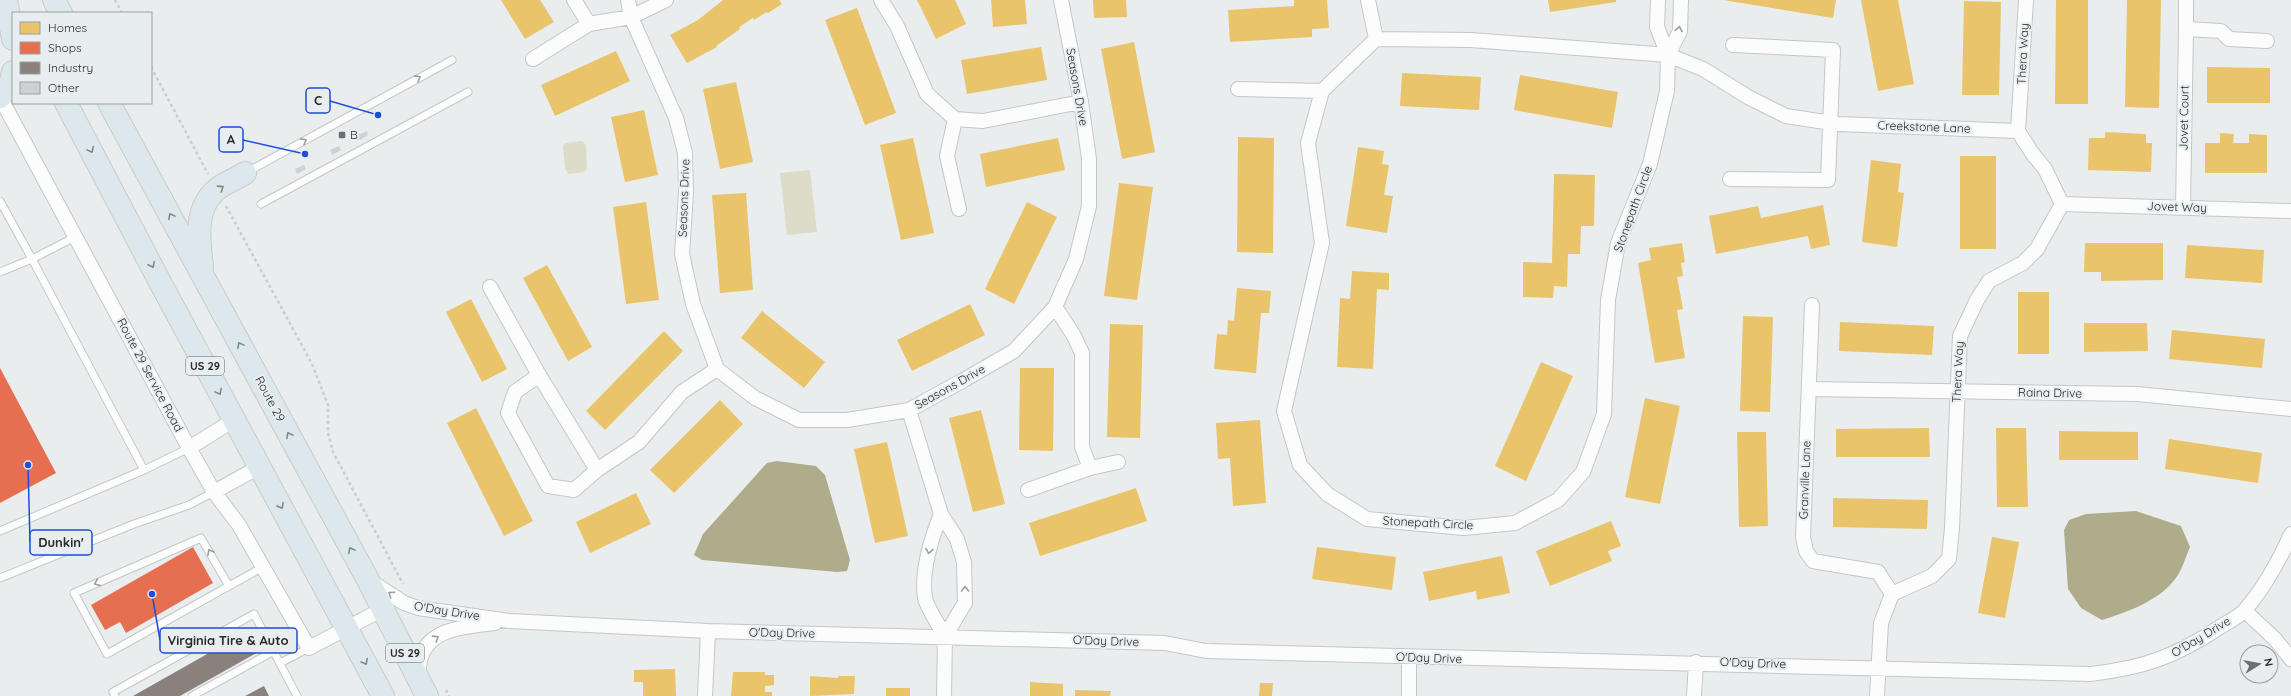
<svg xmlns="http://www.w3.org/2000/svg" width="2291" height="696" font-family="Quicksand,sans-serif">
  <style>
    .green { fill: #dcdcc8 }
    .water { fill: #aeac8b }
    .homes { fill: #e9c46a }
    .shops { fill: #e76f51 }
    .industry { fill: #8a817c }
    .building { fill: #ced1d2 }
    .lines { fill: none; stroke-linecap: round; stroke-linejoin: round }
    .service-casing { stroke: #c4c6c8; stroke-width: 9 }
    .minor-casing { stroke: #c4c6c8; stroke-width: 16 }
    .primary-casing { stroke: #c9caca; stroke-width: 24 }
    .path { stroke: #cacbcb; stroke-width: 2.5; stroke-dasharray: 3 3; stroke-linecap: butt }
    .service { stroke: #fcfcfc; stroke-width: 7 }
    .minor { stroke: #fcfcfc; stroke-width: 14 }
    .primary { stroke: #dce8eb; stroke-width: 22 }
    .oneway { stroke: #9d9d9e }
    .oneway2 { stroke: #82888a }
    .poi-dot { fill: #6c6e6f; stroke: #e8eef0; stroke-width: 1.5 }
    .labels { text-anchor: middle; stroke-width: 4; stroke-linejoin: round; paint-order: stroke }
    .shield { fill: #e8eef0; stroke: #626465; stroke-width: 1 }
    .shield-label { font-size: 11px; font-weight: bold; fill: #28292a }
    .street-label { font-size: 12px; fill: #28292a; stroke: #e8eef0 }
    .poi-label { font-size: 12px; fill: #28292a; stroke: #e8eef0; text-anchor: start }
    .leader { fill: none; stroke: #1d4ed8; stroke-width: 1.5 }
    .callout-dot { fill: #1d4ed8; stroke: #e8eef0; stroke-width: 1.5 }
    .callout { fill: #e8eef0; stroke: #1d4ed8; stroke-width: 1.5 }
    .callout-label { font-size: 13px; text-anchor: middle; font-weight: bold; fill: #28292a }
  </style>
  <rect width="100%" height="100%" fill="#eaedee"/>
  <path class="green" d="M 582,141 L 586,145 L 587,168 L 584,172 L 569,174 L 565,169 L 563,146 L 565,143 Z
    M 810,170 L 817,232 L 787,235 L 780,173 Z"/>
  <path class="water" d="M 777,461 L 816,466 L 825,475 L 850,560 L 847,571 L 837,572 L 702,560 L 694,555 L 703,534 L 767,463 Z
    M 2136,511 L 2181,526 L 2190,547 C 2186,556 2183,567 2178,575 C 2162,600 2128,612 2102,620 L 2081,608 L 2068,589 L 2064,530 L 2069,520 L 2086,514 Z"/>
  <path class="homes" d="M 501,0 L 540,0 L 554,22 L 525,39 Z
    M 723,0 L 779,0 L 782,4 L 768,13 L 767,12 L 754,20 L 753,18 L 739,27 L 740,29 L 716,46 L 717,47 L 687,63 L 670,35 L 698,20 Z
    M 917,0 L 955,0 L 966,24 L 936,39 Z
    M 991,0 L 1025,0 L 1027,24 L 993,27 Z
    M 1093,0 L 1126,0 L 1127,17 L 1094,18 Z
    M 1294,0 L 1327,0 L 1329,28 L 1312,29 L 1312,37 L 1230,42 L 1228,10 L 1294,6 Z
    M 1548,0 L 1616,0 L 1616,2 L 1550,12 Z
    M 1723,0 L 1836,0 L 1833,18 Z
    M 1861,0 L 1898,0 L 1914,84 L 1878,91 Z
    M 2056,0 L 2088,0 L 2088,104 L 2055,104 Z
    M 2127,0 L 2161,0 L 2159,108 L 2125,107 Z
    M 1964,1 L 2001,2 L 1999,95 L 1962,95 Z
    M 857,8 L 896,113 L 865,125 L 825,20 Z
    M 1134,42 L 1155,152 L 1122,159 L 1101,49 Z
    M 1041,47 L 1047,80 L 967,94 L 961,60 Z
    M 616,51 L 630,81 L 555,116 L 541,85 Z
    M 2207,67 L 2270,68 L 2270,103 L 2207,103 Z
    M 1402,73 L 1481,77 L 1479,110 L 1400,106 Z
    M 1520,75 L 1618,92 L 1612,128 L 1514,110 Z
    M 736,82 L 753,162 L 720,169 L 703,89 Z
    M 644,110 L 658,175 L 625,182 L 611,117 Z
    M 2105,132 L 2146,134 L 2146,143 L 2152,143 L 2151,172 L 2088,170 L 2089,138 L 2105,138 Z
    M 2220,133 L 2234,134 L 2233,143 L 2249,143 L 2249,134 L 2267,135 L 2267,173 L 2205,173 L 2205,143 L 2220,143 Z
    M 1238,137 L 1274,138 L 1273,253 L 1237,252 Z
    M 913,138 L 934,233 L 901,240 L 880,145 Z
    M 1058,138 L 1065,170 L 986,187 L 980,154 Z
    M 1358,147 L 1384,151 L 1382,164 L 1389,165 L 1384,195 L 1393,196 L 1387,233 L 1346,226 Z
    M 1960,156 L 1996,156 L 1996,249 L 1960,249 Z
    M 1871,160 L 1901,164 L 1898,192 L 1904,193 L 1897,247 L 1862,242 Z
    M 1554,174 L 1595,175 L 1594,226 L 1581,226 L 1580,254 L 1568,254 L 1567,287 L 1554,286 L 1553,298 L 1523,297 L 1523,262 L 1552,263 Z
    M 1119,183 L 1153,187 L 1137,300 L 1104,296 Z
    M 746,193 L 753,290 L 720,293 L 712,195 Z
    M 646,202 L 659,300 L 626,304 L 613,207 Z
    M 1027,202 L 1057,217 L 1014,304 L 985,289 Z
    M 1823,205 L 1830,245 L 1811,249 L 1808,236 L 1716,254 L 1709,216 L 1758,206 L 1761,218 Z
    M 1682,243 L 1685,262 L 1681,263 L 1683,276 L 1677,277 L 1683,309 L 1677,310 L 1685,358 L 1655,363 L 1638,263 L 1651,260 L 1649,248 Z
    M 2085,243 L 2163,243 L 2163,280 L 2101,281 L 2101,272 L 2084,272 Z
    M 2187,245 L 2264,250 L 2262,283 L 2185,278 Z
    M 547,265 L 592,347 L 568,361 L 523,278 Z
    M 1352,271 L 1389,273 L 1389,290 L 1377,289 L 1373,369 L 1337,367 L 1340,298 L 1350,299 Z
    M 1237,288 L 1271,291 L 1269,313 L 1261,313 L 1256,373 L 1214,369 L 1217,334 L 1227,335 L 1228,320 L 1234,321 Z
    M 2018,292 L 2049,292 L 2049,354 L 2018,354 Z
    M 471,299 L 507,369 L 482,382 L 446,312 Z
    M 970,304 L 985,335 L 912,371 L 897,340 Z
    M 762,311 L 825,362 L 804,388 L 741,338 Z
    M 1743,316 L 1773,317 L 1770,412 L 1740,411 Z
    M 1840,322 L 1934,326 L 1932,355 L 1839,351 Z
    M 2084,323 L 2147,323 L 2148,351 L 2084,352 Z
    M 1110,324 L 1143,325 L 1140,438 L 1107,437 Z
    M 2172,330 L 2265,339 L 2262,368 L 2169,359 Z
    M 664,331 L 683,351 L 605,430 L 586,411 Z
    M 1541,362 L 1573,376 L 1526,481 L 1495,466 Z
    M 1020,368 L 1054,368 L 1053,451 L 1019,450 Z
    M 1645,398 L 1680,406 L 1660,504 L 1625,497 Z
    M 720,400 L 743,424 L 674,493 L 650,470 Z
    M 476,408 L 533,521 L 504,536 L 447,423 Z
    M 981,410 L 1005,504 L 973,512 L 949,418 Z
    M 1260,420 L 1266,503 L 1233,506 L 1230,458 L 1218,459 L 1216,423 Z
    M 1929,428 L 1930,457 L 1836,457 L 1836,429 Z
    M 1996,428 L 2026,428 L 2028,507 L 1997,507 Z
    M 2059,431 L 2138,432 L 2138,460 L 2059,460 Z
    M 1737,432 L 1766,432 L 1768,526 L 1739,527 Z
    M 2169,439 L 2262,453 L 2258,483 L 2165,469 Z
    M 887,442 L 908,536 L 875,543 L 854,449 Z
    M 1136,488 L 1147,521 L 1040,556 L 1029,523 Z
    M 636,493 L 651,524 L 590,553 L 576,522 Z
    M 1833,498 L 1928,500 L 1927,529 L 1833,527 Z
    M 1611,521 L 1621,546 L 1608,551 L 1612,561 L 1550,586 L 1536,551 Z
    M 1992,537 L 2019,542 L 2005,618 L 1978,613 Z
    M 1317,547 L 1396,557 L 1392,590 L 1312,579 Z
    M 1502,556 L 1510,593 L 1477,600 L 1476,591 L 1429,601 L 1423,572 Z
    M 675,669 L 676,696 L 643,696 L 643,682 L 634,682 L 634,670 Z
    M 733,672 L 765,672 L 765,675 L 774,675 L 774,685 L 765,686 L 765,692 L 772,692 L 772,696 L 731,696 Z
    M 810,676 L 838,678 L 838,676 L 855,676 L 854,694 L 810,696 Z
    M 1030,682 L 1063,684 L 1063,696 L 1030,696 Z
    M 1260,683 L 1273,683 L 1272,696 L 1259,696 Z
    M 886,688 L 910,688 L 910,696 L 886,696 Z
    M 1075,690 L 1111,691 L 1110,696 L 1075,696 Z"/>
  <path class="shops" d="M 0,368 L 56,473 L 0,503 Z
    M 193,547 L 213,583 L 126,633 L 120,622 L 105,630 L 91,605 Z"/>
  <path class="industry" d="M 246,632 L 258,652 L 180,696 L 133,696 Z
    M 264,686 L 269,696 L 245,696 Z"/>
  <path class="building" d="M 367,131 L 368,135 L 360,140 L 358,135 Z
    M 339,146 L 341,150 L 332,155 L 330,150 Z
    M 304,165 L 306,169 L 297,174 L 295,169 Z"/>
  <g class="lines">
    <defs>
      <path id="service" d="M 247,172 L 452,60
        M 0,201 L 32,259 L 0,272
        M 261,204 L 468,92
        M 75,237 L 32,259 L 144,470 L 189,448
        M 0,531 L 144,470
        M 0,578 L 134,524 L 189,505 L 214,492
        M 229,586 L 201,538 L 74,593 L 107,654 L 263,567
        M 280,663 L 309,648
        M 115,696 L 113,692 L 254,614 L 297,696
        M 192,696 L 274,651"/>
      <path id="minor" d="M 574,0 L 589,24 L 631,17 L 666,0
        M 628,0 L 631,17 L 676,118 L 685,153 L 686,192 L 682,254 L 693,304 L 717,369 L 755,398 L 799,420 L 847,420 L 909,410 L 962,381 L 1014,351 L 1055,307 L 1076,259 L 1089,206 L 1089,159 L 1081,102 L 1061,0
        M 881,0 L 897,26 L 927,94 L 955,119 L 983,121 L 1081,102
        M 1368,0 L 1376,39
        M 1658,0 L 1657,27 L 1668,55 L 1667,91 L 1650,164 L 1618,243 L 1608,300 L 1604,414 L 1583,472 L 1558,500 L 1515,523 L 1464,528 L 1367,519 L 1327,494 L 1300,465 L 1284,411 L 1322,243 L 1308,143 L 1322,91 L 1376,39 L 1471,40 L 1668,55 L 1703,69 L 1748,97 L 1786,116 L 1838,124 L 2018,131
        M 2026,0 L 2018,131 L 2032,153 L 2045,169 L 2062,204
        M 2186,1 L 2186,29 L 2221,31 L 2229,39 L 2267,41
        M 1668,55 L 1680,31 L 1681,0
        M 533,59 L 589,24
        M 1238,89 L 1322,91
        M 0,97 L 189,448 L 214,492 L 239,525 L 309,648 L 383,609
        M 955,119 L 947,156 L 959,209
        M 1730,179 L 1828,180 L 1833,50 L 1733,45
        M 2062,204 L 2291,211
        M 2183,207 L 2186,29
        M 490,287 L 539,375 L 597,470 L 574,490 L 548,486 L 508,413 L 515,392 L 539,375
        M 1812,305 L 1803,537 L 1806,551 L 1813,561 L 1878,572 L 1892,594
        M 1055,307 L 1073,334 L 1082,353 L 1082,447 L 1090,468
        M 1809,389 L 2137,394 L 2291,409
        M 909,410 L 941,514 L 957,539 L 964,562 L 965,603 L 945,636 L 944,696
        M 189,448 L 234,420
        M 597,470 L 639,442 L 682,392 L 717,369
        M 1028,490 L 1090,468 L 1118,462
        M 214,492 L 259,467
        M 941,514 C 931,539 921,571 925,598 C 927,608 940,627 945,636
        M 370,581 L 404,603 L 418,608 L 509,621 L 708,631 L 1165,643 L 1206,651 C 1500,660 1795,664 2090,674 C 2143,668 2175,657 2220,627 C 2228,622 2239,617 2245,610 C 2263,589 2280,559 2291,534
        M 2245,611 L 2275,639 L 2291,659
        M 1409,657 L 1409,696
        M 419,677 C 418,671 419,667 420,661 C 427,627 467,627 495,623
        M 705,696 L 708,631
        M 1694,696 L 1696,662
        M 1877,696 L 1881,623 L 1892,594 L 1932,576 L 1949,559 L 1952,528 L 1960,336 L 1977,300 L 1989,281 L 2023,263 L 2037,249 L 2062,204"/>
      <path id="primary" d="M 6,0 L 13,39
        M 54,0 L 61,13
        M 0,97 L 10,84 L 13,72
        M 66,103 L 161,284 L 383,696
        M 109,103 L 368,580 L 427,696
        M 202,266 C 199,240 194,209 216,190 C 224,183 236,179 245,173"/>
    </defs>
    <use href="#service" class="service-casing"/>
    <use href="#minor" class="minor-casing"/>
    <use href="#primary" class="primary-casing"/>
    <path class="path" d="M 115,0 L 122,13
      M 151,67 L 208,174
      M 226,206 L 312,364 L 328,405 L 328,433 L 333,452 L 403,584
      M 446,690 L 449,696"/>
    <use href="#service" class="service"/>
    <use href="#minor" class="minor"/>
    <use href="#primary" class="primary"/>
  </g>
  <defs><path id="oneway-chevron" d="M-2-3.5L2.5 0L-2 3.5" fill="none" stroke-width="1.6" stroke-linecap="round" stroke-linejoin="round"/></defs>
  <g class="oneway">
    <use href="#oneway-chevron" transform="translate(1679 29) rotate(-79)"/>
    <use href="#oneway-chevron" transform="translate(418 78) rotate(-29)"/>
    <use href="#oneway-chevron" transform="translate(304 141) rotate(-29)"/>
    <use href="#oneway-chevron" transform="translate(929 551) rotate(99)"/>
    <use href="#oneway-chevron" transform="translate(210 552) rotate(-119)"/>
    <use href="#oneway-chevron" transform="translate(97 583) rotate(157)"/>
    <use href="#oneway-chevron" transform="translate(965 589) rotate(-92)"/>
    <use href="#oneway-chevron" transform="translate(391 594) rotate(-146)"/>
    <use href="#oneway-chevron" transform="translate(436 638) rotate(-32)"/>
  </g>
  <g class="oneway2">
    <use href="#oneway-chevron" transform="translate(91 150) rotate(62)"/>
    <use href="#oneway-chevron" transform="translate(221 188) rotate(-33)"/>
    <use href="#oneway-chevron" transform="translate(171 216) rotate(-118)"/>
    <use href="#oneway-chevron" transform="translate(152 265) rotate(64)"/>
    <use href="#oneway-chevron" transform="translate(240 345) rotate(-118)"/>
    <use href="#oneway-chevron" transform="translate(219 392) rotate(62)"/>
    <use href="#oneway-chevron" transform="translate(289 435) rotate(-118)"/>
    <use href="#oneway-chevron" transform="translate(281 506) rotate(61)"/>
    <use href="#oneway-chevron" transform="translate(351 550) rotate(-118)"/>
    <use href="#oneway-chevron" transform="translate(365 662) rotate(62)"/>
  </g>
  <rect class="poi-dot" x="338" y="131" width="8" height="8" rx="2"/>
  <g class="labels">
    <g class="shield">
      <rect x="186" y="357" width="38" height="18" rx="3"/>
      <rect x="386" y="644" width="38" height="18" rx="3"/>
    </g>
    <g class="shield-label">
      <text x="205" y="370">US 29</text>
      <text x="405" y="657">US 29</text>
    </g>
    <g class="street-label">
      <text transform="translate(2023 54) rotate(-87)" y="4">Thera Way</text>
      <text transform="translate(1077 87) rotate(80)" y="4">Seasons Drive</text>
      <text transform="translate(2184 118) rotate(-89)" y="4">Jovet Court</text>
      <text transform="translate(1924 127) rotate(2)" y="4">Creekstone Lane</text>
      <text transform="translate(684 198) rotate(-88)" y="4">Seasons Drive</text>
      <text transform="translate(2177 207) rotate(2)" y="4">Jovet Way</text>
      <text transform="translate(1633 209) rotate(-70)" y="4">Stonepath Circle</text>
      <text transform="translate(1958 372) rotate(-87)" y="4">Thera Way</text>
      <text transform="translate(150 375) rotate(62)" y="4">Route 29 Service Road</text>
      <text transform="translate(950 387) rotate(-29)" y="4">Seasons Drive</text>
      <text transform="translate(2050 393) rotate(1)" y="4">Raina Drive</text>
      <text transform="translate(270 399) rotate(62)" y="4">Route 29</text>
      <text transform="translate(1805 480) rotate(-88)" y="4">Granville Lane</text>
      <text transform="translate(1428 523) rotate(3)" y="4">Stonepath Circle</text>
      <text transform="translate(447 611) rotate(9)" y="4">O'Day Drive</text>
      <text transform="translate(782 633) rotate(1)" y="4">O'Day Drive</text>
      <text transform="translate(2201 637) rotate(-31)" y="4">O'Day Drive</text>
      <text transform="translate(1106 641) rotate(2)" y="4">O'Day Drive</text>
      <text transform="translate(1429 658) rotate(2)" y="4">O'Day Drive</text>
      <text transform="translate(1753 663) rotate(2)" y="4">O'Day Drive</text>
    </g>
    <g class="poi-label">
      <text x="350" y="139">B</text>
    </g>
  </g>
  <path class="leader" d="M378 115L330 101M305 154L243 140M28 465L30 542M152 594L160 640"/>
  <g class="callout-dot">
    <circle cx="378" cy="115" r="4"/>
    <circle cx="305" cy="154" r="4"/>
    <circle cx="28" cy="465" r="4"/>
    <circle cx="152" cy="594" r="4"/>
  </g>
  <g class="callout">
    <rect x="306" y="88" width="24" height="25" rx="4"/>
    <rect x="219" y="127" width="24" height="25" rx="4"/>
    <rect x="30" y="530" width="62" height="25" rx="4"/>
    <rect x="160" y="628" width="137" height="25" rx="4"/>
  </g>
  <g class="callout-label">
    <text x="318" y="105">C</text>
    <text x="231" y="144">A</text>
    <text x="61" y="547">Dunkin'</text>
    <text x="228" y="645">Virginia Tire &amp; Auto</text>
  </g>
  <rect x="12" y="12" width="140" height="92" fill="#e8eef0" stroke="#9b9fa1"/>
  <rect x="20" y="22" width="20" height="12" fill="#e9c46a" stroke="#9b9fa1"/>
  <text x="48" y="32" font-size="12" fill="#28292a">Homes</text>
  <rect x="20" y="42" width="20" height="12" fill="#e76f51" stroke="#9b9fa1"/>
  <text x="48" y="52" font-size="12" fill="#28292a">Shops</text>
  <rect x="20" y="62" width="20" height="12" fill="#8a817c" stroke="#9b9fa1"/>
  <text x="48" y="72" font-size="12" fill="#28292a">Industry</text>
  <rect x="20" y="82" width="20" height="12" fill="#ced1d2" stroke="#9b9fa1"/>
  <text x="48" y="92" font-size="12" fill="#28292a">Other</text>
  <g transform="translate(2259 664) rotate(79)"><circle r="19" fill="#e8eef0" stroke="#9b9fa1"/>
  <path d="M0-3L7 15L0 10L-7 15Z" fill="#6c6e6f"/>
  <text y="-6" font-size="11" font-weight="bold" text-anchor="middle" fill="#28292a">N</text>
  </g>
</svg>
